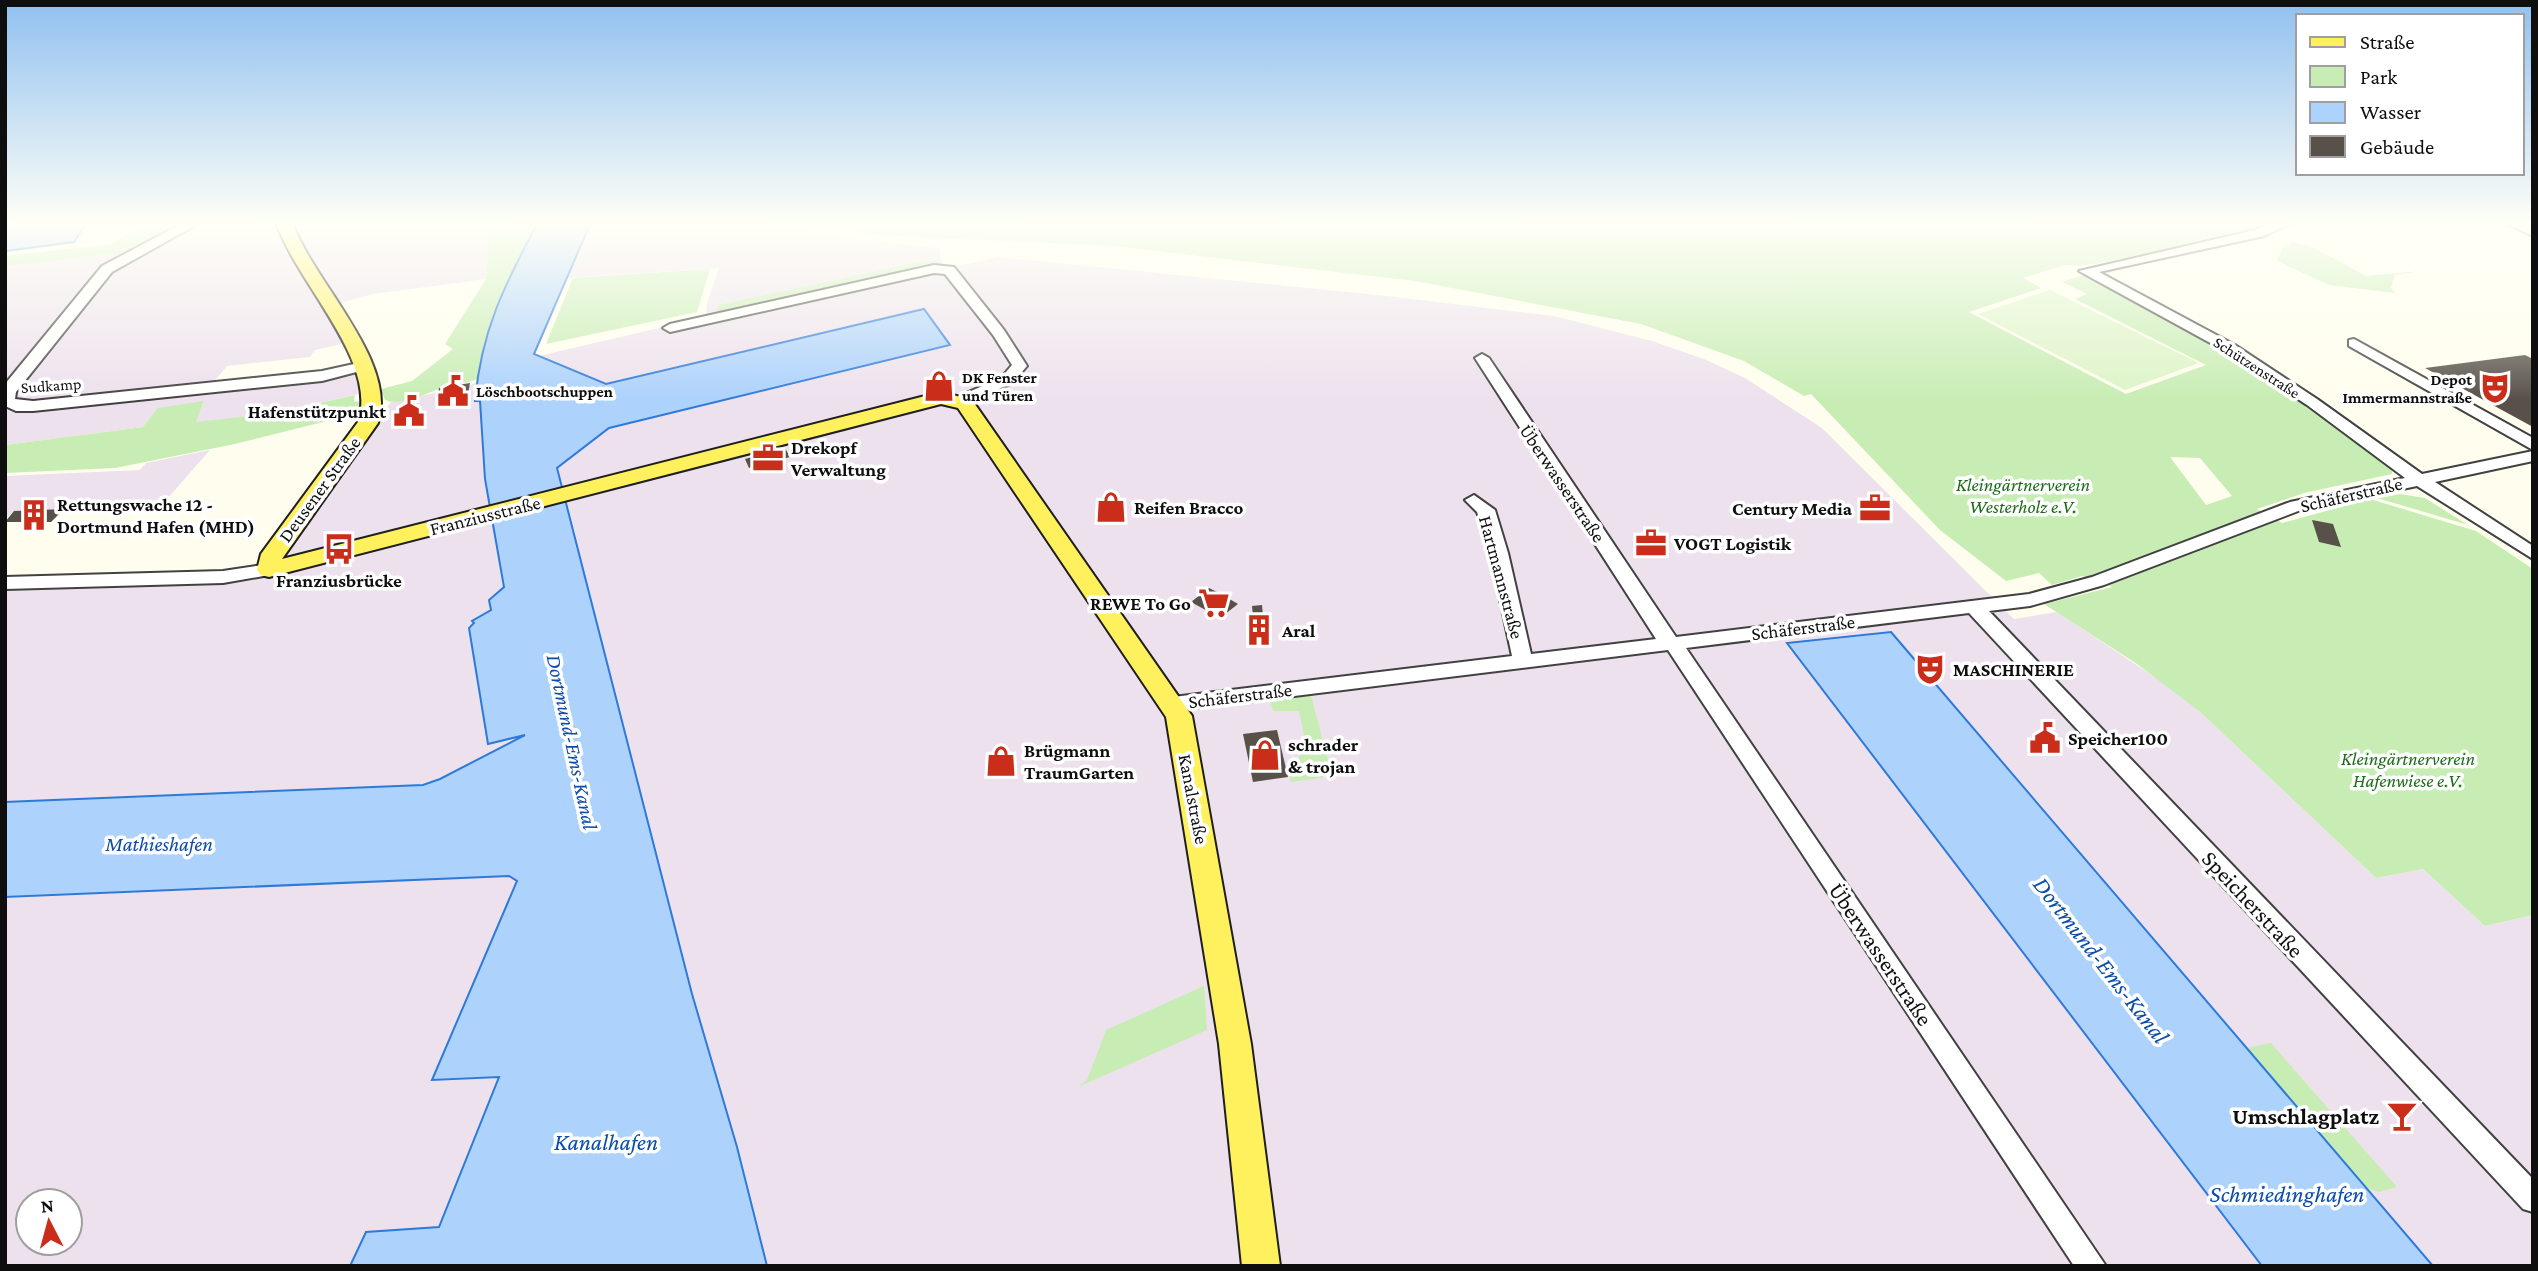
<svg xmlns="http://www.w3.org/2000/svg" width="2538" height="1271" font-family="'Crimson Pro',serif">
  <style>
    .industrial { fill: #ede1ed; fill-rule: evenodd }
    .green { fill: #c8edb4; fill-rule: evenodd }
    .pitch { fill: #ddf4c7 }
    .water { fill: #add2fc; stroke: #2e7ad9; stroke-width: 2 }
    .building { fill: #575149 }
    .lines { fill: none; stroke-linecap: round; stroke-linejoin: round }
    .minor-casing { stroke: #414141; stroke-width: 4 }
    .major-casing { stroke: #1f1f1f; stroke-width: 4 }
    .minor { fill: #fff; fill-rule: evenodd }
    .major { fill: #fff15e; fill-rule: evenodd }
    .labels { text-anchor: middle; stroke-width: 7; stroke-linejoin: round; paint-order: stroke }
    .far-street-label { font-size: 16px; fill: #0e0e0e; stroke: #fff }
    .far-poi-label { font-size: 16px; font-weight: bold; fill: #0e0e0e; stroke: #fff; text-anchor: start }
    .poi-label { font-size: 19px; font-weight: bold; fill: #0e0e0e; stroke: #fff; text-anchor: start }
    .street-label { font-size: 19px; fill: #0e0e0e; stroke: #fff }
    .park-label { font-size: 19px; font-style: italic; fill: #1c6b18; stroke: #fff }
    .water-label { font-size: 21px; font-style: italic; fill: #0b4cab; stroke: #fff }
    .near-street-label { font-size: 23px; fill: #0e0e0e; stroke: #fff }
    .near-poi-label { font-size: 23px; font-weight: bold; fill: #0e0e0e; stroke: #fff; text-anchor: end }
    .near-water-label { font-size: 24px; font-style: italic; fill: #0b4cab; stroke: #fff }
  </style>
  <rect width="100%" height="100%" fill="#fffeee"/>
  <path class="industrial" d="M 186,222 L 520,222 L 517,229 L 489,233 L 486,279 L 373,294 L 344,302 L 330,309 L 350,342 L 315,350 L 310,357 L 227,366 L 212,384 L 324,373 L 358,365 L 367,392 L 275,413 L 195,423 L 204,402 L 143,427 L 5,445 L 5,266 L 115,254 Z
    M 591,222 L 770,222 L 821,235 L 939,248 L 944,269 L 998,257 L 1387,296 L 1554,316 L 1652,341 L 1704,359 L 1745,378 L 1822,428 L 2014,619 L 2057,612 L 2162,682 L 2199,711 L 2376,878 L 2423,869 L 2485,926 L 2533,915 L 2533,1266 L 5,1266 L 5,590 L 233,582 L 267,576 L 391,402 L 468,386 L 543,355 L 706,317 L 707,303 L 719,268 L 567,278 ZM 28,1201 L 70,1201 L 70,1243 L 28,1243 Z
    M 210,450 L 161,506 L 14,511 L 5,519 L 5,476 L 140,470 L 146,463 Z"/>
  <path class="green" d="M 137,222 L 187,223 L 115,254 L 5,266 L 5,256 L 112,244 L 136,229 Z
    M 520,222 L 538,222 C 511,272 484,320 478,378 C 468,384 458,383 445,387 C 427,392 404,407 385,400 L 381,389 L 412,381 L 453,349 L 445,344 L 486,279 L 489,233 L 517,229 Z
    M 806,222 L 2275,222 L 2248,232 L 2111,261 L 2080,266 L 2065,265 L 2023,278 L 2041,288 L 1969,312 L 2126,394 L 2206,365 L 2075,299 L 2087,294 L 2062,282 L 2084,275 L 2234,355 L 2392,469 L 2392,474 L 2304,493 L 2257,509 L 2282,523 L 2370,499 L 2476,531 L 2533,569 L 2533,915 L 2485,926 L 2423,869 L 2376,878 L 2199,711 L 2137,664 L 2044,604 L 2112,587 L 2082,576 L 2052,585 L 2039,573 L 2006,581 L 1940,530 L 1811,394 L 1804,396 L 1744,361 L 1641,324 L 1415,281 L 1113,246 L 878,235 ZM 2170,457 L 2200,458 L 2232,496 L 2206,505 Z
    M 2293,242 L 2313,247 L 2366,276 L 2421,271 L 2395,275 L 2391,288 L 2395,293 L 2329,285 L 2277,261 L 2283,248 Z
    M 933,259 L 943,266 L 721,314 L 717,311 L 719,305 Z
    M 710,269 L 697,312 L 546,344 L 573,278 Z
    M 355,395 L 354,402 L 361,401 L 363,412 L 235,444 L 115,468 L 5,473 L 5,445 L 143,427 L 158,408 L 204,401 L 196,422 L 275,413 Z
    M 2400,494 L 2425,498 L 2468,525 L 2377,498 Z
    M 1311,695 L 1332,776 L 1291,782 L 1289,774 L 1306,746 L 1299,711 L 1273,711 L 1270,700 Z
    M 1204,986 L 1207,1030 L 1078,1087 L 1087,1080 L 1106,1030 Z
    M 2271,1043 L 2397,1187 L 2379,1192 L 2366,1188 L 2246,1048 Z"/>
  <path class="pitch" d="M 2050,290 L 2199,363 L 2125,390 L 1978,314 Z"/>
  <path class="water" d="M 12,222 L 87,222 L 74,242 L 5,251 L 5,231 Z
    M 538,222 L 591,222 L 534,354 L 606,384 L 924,309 L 950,345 L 609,428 L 557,468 L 692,994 L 737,1147 L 767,1266 L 350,1266 L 366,1232 L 439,1227 L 499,1077 L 432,1080 L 517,881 L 509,876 L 5,897 L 5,802 L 423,785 L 440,779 L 525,735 L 488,744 L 469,628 L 474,623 L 472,621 L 491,610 L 489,600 L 504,587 L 485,479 L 480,401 L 475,401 C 481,331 504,286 538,222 Z
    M 1891,632 L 2433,1266 L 2262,1266 L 1787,643 Z"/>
  <path class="building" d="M 2525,355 L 2533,359 L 2533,427 L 2425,368 Z
    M 470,383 L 468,394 L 437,399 L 439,388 Z
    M 785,448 L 790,457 L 749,468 L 745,459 Z
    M 64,509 L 51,522 L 5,522 L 14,511 Z
    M 2312,520 L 2333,524 L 2341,547 L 2319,542 Z
    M 1209,588 L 1221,594 L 1238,604 L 1220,618 L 1191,602 Z
    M 1262,605 L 1265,637 L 1255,637 L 1252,606 Z
    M 1277,730 L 1288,777 L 1253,782 L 1243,734 Z"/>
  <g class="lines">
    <defs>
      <path id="minor" d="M 185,222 L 201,222 L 112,272 L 16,392 L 15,399 L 33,401 L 322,371 L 363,362 L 368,363 L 368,369 L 322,381 L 33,411 L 16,411 L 5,406 L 5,384 L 102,266 Z
        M 2275,222 L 2294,222 L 2264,236 L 2099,272 L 2235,345 L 2317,399 L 2422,474 L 2533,451 L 2533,461 L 2435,482 L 2533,546 L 2533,559 L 2417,486 L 2301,510 L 2104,585 L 2030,606 L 1989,611 L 2533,1179 L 2533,1212 L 2523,1209 L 1969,613 L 1686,648 L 2106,1266 L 2074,1266 L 1668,650 L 1173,711 L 1163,704 L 1173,697 L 1512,656 L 1490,553 L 1477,512 L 1465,500 L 1474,495 L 1495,510 L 1508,553 L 1531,654 L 1656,639 L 1475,358 L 1482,354 L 1489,358 L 1676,637 L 2029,594 L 2092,577 L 2290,502 L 2405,478 L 2307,405 L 2225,351 L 2079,271 L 2255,230 Z
        M 934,265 L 954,267 L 1004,330 L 1027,366 L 1011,384 L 963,403 L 953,403 L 950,400 L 1001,378 L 1012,365 L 993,335 L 945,274 L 934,273 L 670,332 L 663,328 L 670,324 Z
        M 2354,339 L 2533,438 L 2533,450 L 2349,346 L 2349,340 Z
        M 269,564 L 275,566 L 278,570 L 275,574 L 223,583 L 5,589 L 5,577 L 223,571 Z"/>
      <path id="major" d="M 276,222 L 292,222 C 314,283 398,361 378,423 L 282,559 L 941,392 L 972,400 L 1192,716 L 1251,1044 L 1280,1266 L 1242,1266 L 1219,1044 L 1166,717 L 958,408 L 941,404 L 269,577 L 261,575 L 257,570 L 261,554 L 358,422 C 379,361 296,283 276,222 Z
        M 2507,222 L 2533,225 L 2533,236 L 2509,225 Z"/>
    </defs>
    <use href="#minor" class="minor-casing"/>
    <use href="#major" class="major-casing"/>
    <use href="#minor" class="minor"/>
    <use href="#major" class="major"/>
  </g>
  <linearGradient id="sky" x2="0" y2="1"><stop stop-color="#90c0f0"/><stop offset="0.56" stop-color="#fffff7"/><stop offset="1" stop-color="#fffff7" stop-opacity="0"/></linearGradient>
  <rect width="2538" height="400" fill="url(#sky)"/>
  <defs>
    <symbol id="shop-bare" viewBox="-9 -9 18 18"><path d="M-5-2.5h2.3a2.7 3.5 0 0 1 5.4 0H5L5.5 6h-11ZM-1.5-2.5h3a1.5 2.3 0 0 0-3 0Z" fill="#ca2d19" stroke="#fff" stroke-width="2.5" paint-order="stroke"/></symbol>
    <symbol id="theatre-bare" viewBox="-9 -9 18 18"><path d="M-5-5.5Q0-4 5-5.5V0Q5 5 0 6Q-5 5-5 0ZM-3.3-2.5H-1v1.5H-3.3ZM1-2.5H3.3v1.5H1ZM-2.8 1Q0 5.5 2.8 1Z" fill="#ca2d19" stroke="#fff" stroke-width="2.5" paint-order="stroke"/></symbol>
    <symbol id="civic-bare" viewBox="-9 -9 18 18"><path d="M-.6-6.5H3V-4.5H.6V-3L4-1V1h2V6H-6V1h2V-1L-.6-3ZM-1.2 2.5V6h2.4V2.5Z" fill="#ca2d19" stroke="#fff" stroke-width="2.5" paint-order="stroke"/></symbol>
    <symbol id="office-bare" viewBox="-9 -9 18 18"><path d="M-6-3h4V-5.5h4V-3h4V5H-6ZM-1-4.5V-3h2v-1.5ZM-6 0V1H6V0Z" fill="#ca2d19" stroke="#fff" stroke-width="2.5" paint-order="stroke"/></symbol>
    <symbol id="building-bare" viewBox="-9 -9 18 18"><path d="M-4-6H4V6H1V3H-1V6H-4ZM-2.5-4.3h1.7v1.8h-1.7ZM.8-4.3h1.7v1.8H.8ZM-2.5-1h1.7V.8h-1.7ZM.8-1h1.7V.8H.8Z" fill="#ca2d19" stroke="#fff" stroke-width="2.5" paint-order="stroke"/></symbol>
    <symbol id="bus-bare" viewBox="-9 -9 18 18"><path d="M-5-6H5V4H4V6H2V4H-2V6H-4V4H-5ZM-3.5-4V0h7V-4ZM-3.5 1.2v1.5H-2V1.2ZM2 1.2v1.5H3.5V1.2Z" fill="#ca2d19" stroke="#fff" stroke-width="2.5" paint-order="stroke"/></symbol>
    <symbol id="supermarket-bare" viewBox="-9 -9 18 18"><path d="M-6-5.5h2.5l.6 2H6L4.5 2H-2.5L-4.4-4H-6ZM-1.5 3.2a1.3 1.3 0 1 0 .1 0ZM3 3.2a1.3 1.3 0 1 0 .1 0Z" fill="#ca2d19" stroke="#fff" stroke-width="2.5" paint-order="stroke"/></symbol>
    <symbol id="bar-bare" viewBox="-9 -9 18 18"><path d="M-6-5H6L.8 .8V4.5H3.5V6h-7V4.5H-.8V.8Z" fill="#ca2d19" stroke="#fff" stroke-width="2.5" paint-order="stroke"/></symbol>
  </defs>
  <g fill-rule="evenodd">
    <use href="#shop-bare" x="917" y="364" width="44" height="44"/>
    <use href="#theatre-bare" x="2473" y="366" width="44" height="44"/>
    <use href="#civic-bare" x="431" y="369" width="44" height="44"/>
    <use href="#civic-bare" x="387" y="389" width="44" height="44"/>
    <use href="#office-bare" x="746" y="436" width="44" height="44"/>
    <use href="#shop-bare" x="1089" y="485" width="44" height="44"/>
    <use href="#office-bare" x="1853" y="486" width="44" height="44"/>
    <use href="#building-bare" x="12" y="493" width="44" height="44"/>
    <use href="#office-bare" x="1629" y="521" width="44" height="44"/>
    <use href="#bus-bare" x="317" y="527" width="44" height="44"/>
    <use href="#supermarket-bare" x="1192" y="581" width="44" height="44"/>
    <use href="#building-bare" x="1237" y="608" width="44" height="44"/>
    <use href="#theatre-bare" x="1908" y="647" width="44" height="44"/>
    <use href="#civic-bare" x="2023" y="716" width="44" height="44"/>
    <use href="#shop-bare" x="1243" y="733" width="44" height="44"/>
    <use href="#shop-bare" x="979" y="739" width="44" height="44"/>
    <use href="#bar-bare" x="2380" y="1094" width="44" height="44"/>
  </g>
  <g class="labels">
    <g class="far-street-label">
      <text transform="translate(2257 367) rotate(33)" y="6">Schützenstraße</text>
      <text transform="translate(51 385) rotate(-4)" y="6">Sudkamp</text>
    </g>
    <g class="far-poi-label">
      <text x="962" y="383">DK Fenster<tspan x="962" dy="18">und Türen</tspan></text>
      <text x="2472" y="385" text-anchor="end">Depot<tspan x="2472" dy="18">Immermannstraße</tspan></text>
      <text x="476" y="397">Löschbootschuppen</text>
    </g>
    <g class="poi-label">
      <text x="386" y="418" text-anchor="end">Hafenstützpunkt</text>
      <text x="791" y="454">Drekopf<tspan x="791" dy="22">Verwaltung</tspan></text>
      <text x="57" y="511">Rettungswache 12 -<tspan x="57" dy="22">Dortmund Hafen (MHD)</tspan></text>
      <text x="1134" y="514">Reifen Bracco</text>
      <text x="1852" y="515" text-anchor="end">Century Media</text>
      <text x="1674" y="550">VOGT Logistik</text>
      <text x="339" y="587" text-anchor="middle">Franziusbrücke</text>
      <text x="1191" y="610" text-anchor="end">REWE To Go</text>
      <text x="1282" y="637">Aral</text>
      <text x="1953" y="676">MASCHINERIE</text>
      <text x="2068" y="745">Speicher100</text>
      <text x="1288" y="751">schrader<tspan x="1288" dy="22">&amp; trojan</tspan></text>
      <text x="1024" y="757">Brügmann<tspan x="1024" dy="22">TraumGarten</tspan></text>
    </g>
    <g class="street-label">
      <text transform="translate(1563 483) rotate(56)" y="7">Überwasserstraße</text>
      <text transform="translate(319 489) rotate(-54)" y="7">Deusener Straße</text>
      <text transform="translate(2351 494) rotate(-13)" y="7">Schäferstraße</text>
      <text transform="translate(485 515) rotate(-14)" y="7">Franziusstraße</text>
      <text transform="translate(1502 577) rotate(75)" y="7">Hartmannstraße</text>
      <text transform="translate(1803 627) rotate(-7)" y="7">Schäferstraße</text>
      <text transform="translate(1240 695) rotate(-7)" y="7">Schäferstraße</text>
      <text transform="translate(1194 799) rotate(79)" y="7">Kanalstraße</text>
    </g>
    <g class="park-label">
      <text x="2023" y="491">Kleingärtnerverein<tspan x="2023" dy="22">Westerholz e.V.</tspan></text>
      <text x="2408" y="765">Kleingärtnerverein<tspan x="2408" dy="22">Hafenwiese e.V.</tspan></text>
    </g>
    <g class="water-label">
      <text transform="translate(572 742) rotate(78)" y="7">Dortmund-Ems-Kanal</text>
      <text x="159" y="851">Mathieshafen</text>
    </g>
    <g class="near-street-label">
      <text transform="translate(2253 904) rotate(47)" y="8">Speicherstraße</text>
      <text transform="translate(1881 954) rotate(56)" y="8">Überwasserstraße</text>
    </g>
    <g class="near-poi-label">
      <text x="2379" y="1124">Umschlagplatz</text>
    </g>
    <g class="near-water-label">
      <text transform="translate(2101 960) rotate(52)" y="8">Dortmund-Ems-Kanal</text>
      <text x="606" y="1150">Kanalhafen</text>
      <text x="2287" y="1202">Schmiedinghafen</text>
    </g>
  </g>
  <rect width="2538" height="1271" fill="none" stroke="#0e0e0e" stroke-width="14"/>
  <rect x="2296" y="14" width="228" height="161" fill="#ffffff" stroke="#9f9f9f" stroke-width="2"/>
  <rect x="2310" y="37" width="35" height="10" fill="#fff15e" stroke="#9f9f9f" stroke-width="2"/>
  <text x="2360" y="49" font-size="21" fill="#0e0e0e">Straße</text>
  <rect x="2310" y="66" width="35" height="21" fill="#c8edb4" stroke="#9f9f9f" stroke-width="2"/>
  <text x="2360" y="84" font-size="21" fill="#0e0e0e">Park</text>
  <rect x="2310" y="102" width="35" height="21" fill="#add2fc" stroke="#9f9f9f" stroke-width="2"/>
  <text x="2360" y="119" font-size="21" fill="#0e0e0e">Wasser</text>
  <rect x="2310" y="136" width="35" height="21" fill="#575149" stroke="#9f9f9f" stroke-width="2"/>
  <text x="2360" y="154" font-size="21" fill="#0e0e0e">Gebäude</text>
  <g transform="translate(49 1222) rotate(354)"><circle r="33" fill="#ffffff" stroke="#9f9f9f" stroke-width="2"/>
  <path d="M0-5L12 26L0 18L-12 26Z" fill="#ca2d19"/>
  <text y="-10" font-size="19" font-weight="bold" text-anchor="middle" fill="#0e0e0e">N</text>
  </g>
</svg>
